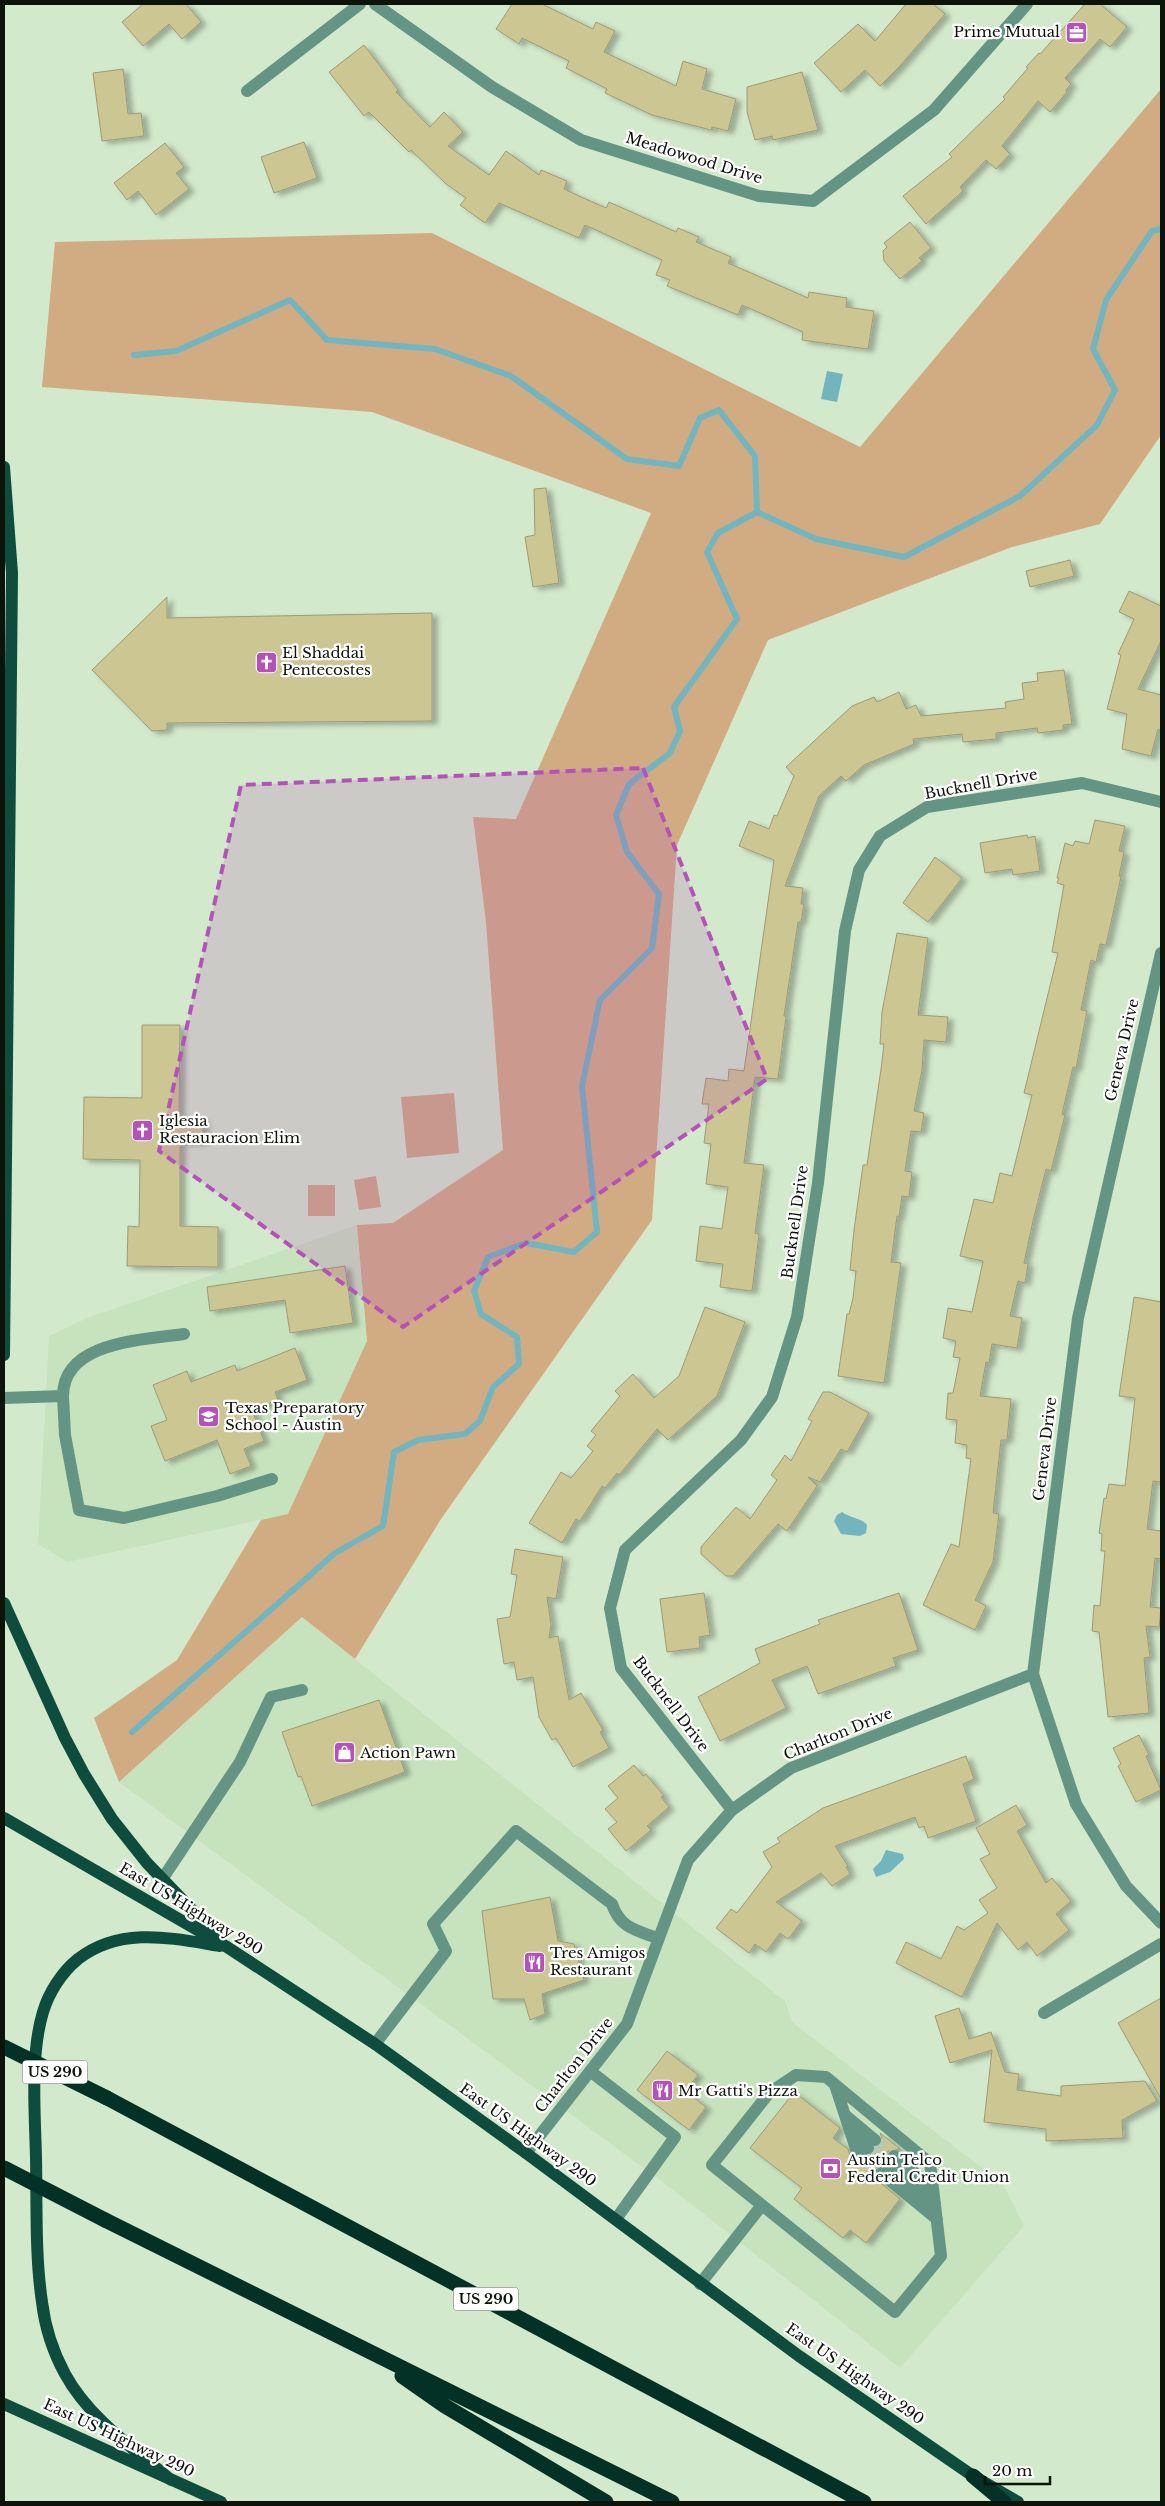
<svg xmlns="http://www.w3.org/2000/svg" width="1165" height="2506" font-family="'Libre Baskerville',serif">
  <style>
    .built { fill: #c7e3be }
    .green { fill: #cdaa85 }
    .forest { fill: #d1ac83 }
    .water { fill: #72b5be }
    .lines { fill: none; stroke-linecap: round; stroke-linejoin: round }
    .stream { stroke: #72b5be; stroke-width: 6 }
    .building { fill: #ccc692; stroke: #9d9a78; filter: url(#shadow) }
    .minor-tunnel { stroke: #b5c9ae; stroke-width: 12; stroke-dasharray: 12 6; stroke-linecap: butt }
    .minor { stroke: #639484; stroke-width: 12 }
    .major { stroke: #0e4c3d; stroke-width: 12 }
    .highway { stroke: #033126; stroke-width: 15 }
    .highway-bridge { stroke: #033126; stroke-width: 15 }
    .marked { fill: #b452b9; fill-opacity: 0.2; stroke: #b452b9; stroke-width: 4; stroke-dasharray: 10 6; stroke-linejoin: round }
    .labels { text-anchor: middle; stroke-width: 4.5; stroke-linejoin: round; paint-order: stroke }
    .shield { fill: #fff; stroke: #555a53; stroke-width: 1 }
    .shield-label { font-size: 14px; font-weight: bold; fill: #0c1309 }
    .poi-label { font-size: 15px; fill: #0c1309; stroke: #fff; text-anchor: start }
    .street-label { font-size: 15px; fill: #0c1309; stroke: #fff }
  </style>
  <defs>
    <filter id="shadow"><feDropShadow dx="5.5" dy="3" stdDeviation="2.5" flood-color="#0004"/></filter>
  </defs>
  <rect width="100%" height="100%" fill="#d3e9cb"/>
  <path class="built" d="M 357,1225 L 380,1494 L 67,1562 L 38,1544 L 49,1336 L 87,1318 Z
    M 302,1617 L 785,2001 L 792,2022 L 1003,2184 L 1024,2226 L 900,2368 L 668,2186 L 119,1782 Z"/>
  <path class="green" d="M 454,1093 L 459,1153 L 407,1158 L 401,1097 Z
    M 376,1176 L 381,1207 L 359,1210 L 354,1180 Z
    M 308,1185 L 335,1185 L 335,1216 L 308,1216 Z"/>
  <path class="forest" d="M 1161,89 L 1161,435 L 1100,524 L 1012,547 L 768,640 L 677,845 L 652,1220 L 441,1519 L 355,1659 L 302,1617 L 119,1782 L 94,1718 L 177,1660 L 261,1520 L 288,1514 L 367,1341 L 357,1225 L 393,1223 L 503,1150 L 486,922 L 473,817 L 516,819 L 651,513 L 372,412 L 42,387 L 55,242 L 432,233 L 860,447 Z"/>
  <path class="water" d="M 827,371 L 843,374 L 837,402 L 821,399 Z
    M 842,1512 C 850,1518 862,1518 867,1525 L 866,1533 L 860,1536 L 841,1534 L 834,1521 L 837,1515 Z
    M 886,1850 L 903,1854 L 904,1859 L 890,1872 L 876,1877 L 873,1869 L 881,1861 Z"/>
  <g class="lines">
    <path class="stream" d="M 134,355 L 176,351 L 290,300 L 327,340 L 435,349 L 511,376 L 627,459 L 679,466 L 700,418 L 719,410 L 755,456 L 757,512 L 816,539 L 904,557 L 1020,496 L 1097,425 L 1115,390 L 1093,349 L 1106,300 L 1152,231 L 1161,229
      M 132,1732 L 335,1553 L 383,1526 L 394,1452 L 418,1440 L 465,1434 L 480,1421 L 493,1387 L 519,1364 L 517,1337 L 481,1314 L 474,1291 L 488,1257 L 526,1243 L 574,1252 L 597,1232 L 582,1086 L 600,1000 L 652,948 L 659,894 L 627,852 L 616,815 L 629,784 L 670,753 L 680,731 L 674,707 L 737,619 L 707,552 L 718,533 L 757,512"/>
  </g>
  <path class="building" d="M 143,4 L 186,4 L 201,22 L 182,39 L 169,24 L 143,46 L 122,22 Z
    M 512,4 L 542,4 L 593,29 L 596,22 L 615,31 L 604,52 L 676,86 L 683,61 L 707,69 L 702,89 L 736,99 L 728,131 L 712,127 L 711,130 L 652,115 L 605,93 L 607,89 L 566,68 L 569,61 L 522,38 L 519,44 L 496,29 Z
    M 906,4 L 933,4 L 945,14 L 899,67 L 880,86 L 865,70 L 841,92 L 814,63 L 858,24 L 875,41 Z
    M 1085,4 L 1100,4 L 1127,27 L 1110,47 L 1100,39 L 1065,78 L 1071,84 L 1066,90 L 1067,92 L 1050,112 L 1038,101 L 1002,146 L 1010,154 L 996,169 L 986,160 L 960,187 L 963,191 L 926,224 L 903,196 L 952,157 L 949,154 L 1005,99 L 1003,97 L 1028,68 L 1026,67 L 1039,53 L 1040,54 Z
    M 364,45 L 398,90 L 396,92 L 430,127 L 444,112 L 463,132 L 448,146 L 489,175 L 506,151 L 539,175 L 541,170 L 567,181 L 564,189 L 579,196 L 606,208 L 609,202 L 676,232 L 678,228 L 699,237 L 696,242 L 731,257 L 728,263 L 808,298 L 809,292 L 847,298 L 846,307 L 874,311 L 868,349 L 802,340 L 803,332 L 742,305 L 738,315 L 667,286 L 670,280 L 656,275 L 662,260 L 585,225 L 579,238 L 499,203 L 485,223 L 460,205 L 466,198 L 446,184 L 411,150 L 409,152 L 369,112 L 364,116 L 329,72 Z
    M 123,69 L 128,114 L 141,113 L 144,136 L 102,141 L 93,73 Z
    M 802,72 L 818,130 L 773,140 L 772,136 L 755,140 L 747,112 L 747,87 Z
    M 304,142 L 317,178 L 274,193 L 261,157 Z
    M 165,143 L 184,167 L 176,173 L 189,189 L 156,215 L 138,191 L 127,200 L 114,183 Z
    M 910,222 L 931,248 L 919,258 L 922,261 L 900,279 L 884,261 L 883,251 L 887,247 L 884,243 Z
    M 546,488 L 559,583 L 533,587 L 525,537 L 535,535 L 534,489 Z
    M 1070,560 L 1074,576 L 1030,587 L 1026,571 Z
    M 1129,591 L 1161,606 L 1161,641 L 1138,689 L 1161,695 L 1161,730 L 1158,729 L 1151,756 L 1122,749 L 1127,714 L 1107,709 L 1121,655 L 1118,654 L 1134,619 L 1119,612 Z
    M 167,597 L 167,618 L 432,613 L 432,721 L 167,723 L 167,730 L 152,731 L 92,670 Z
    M 1064,670 L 1072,724 L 1063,725 L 1063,730 L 1038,733 L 1037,728 L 996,733 L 996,739 L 963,742 L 962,734 L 913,739 L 914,744 L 864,765 L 846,781 L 841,776 L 819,796 L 785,886 L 803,888 L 801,904 L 804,904 L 801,922 L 798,922 L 784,1016 L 786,1016 L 778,1079 L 755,1077 L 744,1163 L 764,1165 L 755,1233 L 759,1234 L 752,1291 L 720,1287 L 723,1264 L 696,1261 L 700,1226 L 722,1229 L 728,1187 L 706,1184 L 711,1144 L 704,1143 L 709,1104 L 702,1104 L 706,1078 L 728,1081 L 729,1069 L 744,1071 L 774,860 L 739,846 L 749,821 L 769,829 L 774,815 L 777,816 L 794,776 L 786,767 L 852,706 L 874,697 L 877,702 L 899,692 L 906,709 L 916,705 L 921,716 L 1006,708 L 1005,702 L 1024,699 L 1022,683 L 1038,681 L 1037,673 Z
    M 1095,820 L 1125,826 L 1119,851 L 1124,852 L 1119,876 L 1121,877 L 1106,945 L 1100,944 L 1096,962 L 1091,960 L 1081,1010 L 1087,1011 L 1076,1068 L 1073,1067 L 1062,1114 L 1065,1115 L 1051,1171 L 1046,1169 L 1033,1221 L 1024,1263 L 1028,1264 L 1025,1283 L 1018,1281 L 1010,1316 L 1022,1318 L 1017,1348 L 992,1344 L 989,1363 L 986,1362 L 980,1396 L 1011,1399 L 1007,1440 L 1001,1440 L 993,1513 L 999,1514 L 993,1562 L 975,1600 L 986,1606 L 975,1630 L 923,1605 L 951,1544 L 959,1547 L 971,1459 L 966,1458 L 967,1445 L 955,1443 L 957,1420 L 946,1419 L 948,1393 L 953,1393 L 960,1358 L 953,1357 L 956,1341 L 943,1338 L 948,1308 L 972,1312 L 983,1261 L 960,1256 L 974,1199 L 993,1203 L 1000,1173 L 1012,1176 L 1032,1095 L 1024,1093 L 1058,953 L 1052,952 L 1064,885 L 1057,883 L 1059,878 L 1057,878 L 1065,843 L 1073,846 L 1075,841 L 1089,844 Z
    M 1027,835 L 1028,838 L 1035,836 L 1040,871 L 1013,875 L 1012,869 L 985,873 L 980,843 Z
    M 935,857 L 962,878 L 928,922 L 903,903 Z
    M 897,933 L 928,938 L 918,1015 L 948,1017 L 946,1042 L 924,1040 L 922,1070 L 914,1111 L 924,1113 L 921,1132 L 911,1131 L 905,1171 L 912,1172 L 909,1197 L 902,1196 L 899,1217 L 897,1216 L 891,1262 L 901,1263 L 884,1383 L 838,1376 L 847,1314 L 849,1314 L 853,1298 L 856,1271 L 850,1270 L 854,1230 L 863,1165 L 867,1165 L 881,1069 L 884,1044 L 880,1044 L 882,1012 Z
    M 142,1025 L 180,1025 L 179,1118 L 203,1118 L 203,1142 L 180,1142 L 180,1226 L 218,1227 L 218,1267 L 127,1266 L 128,1226 L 139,1227 L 140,1160 L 83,1159 L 84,1097 L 142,1098 Z
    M 345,1266 L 353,1323 L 290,1333 L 285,1300 L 210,1311 L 207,1287 Z
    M 1134,1297 L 1161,1302 L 1161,1482 L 1153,1481 L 1147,1529 L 1161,1531 L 1161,1559 L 1155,1558 L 1150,1607 L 1161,1608 L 1159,1627 L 1146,1626 L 1150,1657 L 1144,1658 L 1149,1713 L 1108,1717 L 1099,1632 L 1092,1631 L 1094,1605 L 1100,1606 L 1105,1551 L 1101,1551 L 1102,1534 L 1099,1533 L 1104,1498 L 1106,1499 L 1109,1484 L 1125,1486 L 1135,1398 L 1119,1396 Z
    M 705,1307 L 745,1322 L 717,1396 L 668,1440 L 657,1429 L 619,1475 L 617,1473 L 605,1488 L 602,1486 L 580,1521 L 576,1519 L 562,1543 L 529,1523 L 561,1472 L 571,1478 L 593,1451 L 587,1446 L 596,1435 L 591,1431 L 620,1396 L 615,1391 L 633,1374 L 654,1398 L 679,1376 Z
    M 295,1348 L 307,1380 L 275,1392 L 278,1400 L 252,1410 L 264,1441 L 244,1449 L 251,1466 L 230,1474 L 217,1440 L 165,1461 L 151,1426 L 167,1420 L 153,1385 L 187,1371 L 191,1382 L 235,1365 L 237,1371 Z
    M 823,1392 L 830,1392 L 869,1413 L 847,1452 L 841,1449 L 820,1482 L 808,1477 L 817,1486 L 787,1531 L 778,1524 L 733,1576 L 726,1576 L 701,1554 L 701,1547 L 736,1507 L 750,1519 L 777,1480 L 771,1475 L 785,1455 L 791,1461 L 812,1421 L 808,1419 Z
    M 515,1549 L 563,1557 L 556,1599 L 547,1597 L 551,1624 L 549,1638 L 558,1636 L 569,1700 L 581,1693 L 603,1730 L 600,1732 L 609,1748 L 573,1767 L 556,1738 L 552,1740 L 539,1717 L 533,1677 L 517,1680 L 514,1662 L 504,1664 L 497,1619 L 510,1617 L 517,1575 L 511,1574 Z
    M 704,1593 L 710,1635 L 699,1637 L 700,1648 L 667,1652 L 660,1599 Z
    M 899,1593 L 918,1650 L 893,1658 L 896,1666 L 818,1694 L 807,1666 L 772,1680 L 786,1708 L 720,1741 L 698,1697 L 760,1663 L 755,1649 L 820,1624 L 818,1620 Z
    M 379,1700 L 405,1772 L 312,1806 L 301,1776 L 298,1777 L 282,1732 Z
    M 1139,1735 L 1149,1755 L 1146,1756 L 1161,1790 L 1136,1802 L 1118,1766 L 1121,1764 L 1113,1748 Z
    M 966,1756 L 974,1779 L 963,1784 L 976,1821 L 928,1838 L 924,1826 L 919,1828 L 915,1817 L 835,1846 L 848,1866 L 846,1867 L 850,1874 L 832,1886 L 821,1873 L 776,1902 L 802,1921 L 788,1939 L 780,1933 L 766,1952 L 755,1944 L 749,1953 L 716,1928 L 731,1909 L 737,1913 L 772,1867 L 763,1852 L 780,1842 L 777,1838 L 823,1808 Z
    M 634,1765 L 643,1776 L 646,1774 L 653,1783 L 664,1796 L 661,1797 L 669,1807 L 647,1826 L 651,1830 L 626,1851 L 608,1829 L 617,1822 L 605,1809 L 618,1798 L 608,1786 Z
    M 1016,1805 L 1027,1825 L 1017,1831 L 1046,1883 L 1052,1878 L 1071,1901 L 1056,1914 L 1069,1930 L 1037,1956 L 1027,1942 L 1018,1950 L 997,1923 L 962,1997 L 896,1963 L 906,1942 L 941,1959 L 957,1926 L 964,1930 L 988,1913 L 979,1900 L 997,1888 L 980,1859 L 990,1854 L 976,1828 Z
    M 550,1897 L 558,1941 L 574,1944 L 584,1980 L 542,1994 L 545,2014 L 530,2020 L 524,1999 L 493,1999 L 482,1911 Z
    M 1161,1998 L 1161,2099 L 1118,2023 Z
    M 959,2008 L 969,2039 L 991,2032 L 1005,2072 L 1019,2074 L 1017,2090 L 1061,2096 L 1061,2086 L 1145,2081 L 1157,2101 L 1122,2120 L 1123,2138 L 1046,2141 L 1046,2129 L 984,2122 L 992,2050 L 950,2063 L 935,2016 Z
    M 667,2051 L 698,2075 L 685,2091 L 706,2107 L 689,2130 L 637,2090 Z
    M 794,2092 L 840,2128 L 833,2138 L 848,2149 L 851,2158 L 859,2165 L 867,2163 L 876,2148 L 882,2145 L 883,2141 L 880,2133 L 900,2149 L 888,2151 L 880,2165 L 873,2171 L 876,2179 L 900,2199 L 866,2243 L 850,2230 L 843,2238 L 794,2199 L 802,2188 L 750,2148 Z"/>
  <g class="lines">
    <path class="minor-tunnel" d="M 875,2140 L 894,2156
      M 868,2148 L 888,2164
      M 862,2157 L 881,2173"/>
    <path class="minor" d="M 375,4 L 492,87 L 581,140 L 759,196 L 813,201 L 934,110 L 1027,4
      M 247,91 L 360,4
      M 1161,953 L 1078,1318 L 1033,1674 L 1076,1804 L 1126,1886 L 1161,1923
      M 63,1396 C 63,1341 144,1340 184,1334
      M 4,1398 L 63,1396 L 65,1435 L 79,1510 L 124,1518 L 217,1496 L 272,1479
      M 732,1810 L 621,1668 L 610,1608 L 625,1550 L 741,1440 L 772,1397 L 797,1317 L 818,1183 L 845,931 L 859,870 L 880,836 L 927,807 L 1082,783 L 1161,802
      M 163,1878 L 240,1762 L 271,1697 L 302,1690
      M 1044,2013 L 1161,1944
      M 375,2044 L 446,1951 L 433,1924 L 516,1831 L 612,1904 C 620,1928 636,1930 657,1938
      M 590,2071 L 675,2137 L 616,2219
      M 796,2075 L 826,2077 L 930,2163 L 941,2256 L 895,2312 L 712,2165 L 769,2093 Z
      M 835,2085 L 857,2152 L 862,2157
      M 845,2115 L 875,2140
      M 851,2134 L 868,2148
      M 526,2153 L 627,2024 L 688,1860 L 732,1810 L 791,1768 L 1033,1674
      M 894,2156 L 933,2188
      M 888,2164 L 935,2203
      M 881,2173 L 937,2219
      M 700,2284 L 762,2205"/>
    <path class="major" d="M 4,467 L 12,573 L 4,1355
      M 4,1603 L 65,1738 L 84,1774 L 112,1819 L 147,1863 L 219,1938
      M 4,1818 L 227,1947 L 375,2044 L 526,2153 L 799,2356 L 973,2476 L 1018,2502
      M 4,2404 L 221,2502
      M 171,2480 C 133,2448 89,2418 65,2374 C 53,2352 45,2327 42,2302 C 35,2255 37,2206 36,2158 C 35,2113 30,2055 43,2012 C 49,1992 62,1972 78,1959 C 121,1926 171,1938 220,1946"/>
    <path class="highway" d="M 107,2098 L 864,2502
      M 105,2220 L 672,2502
      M 402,2376 L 445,2406 L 606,2502
      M 973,2476 L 1004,2502"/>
    <path class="highway-bridge" d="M 4,2047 L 107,2098
      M 4,2168 L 105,2220"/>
  </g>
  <path class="marked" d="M 643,768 L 767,1079 L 403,1327 L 159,1151 L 241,785 Z"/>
  <defs>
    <symbol id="office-square" viewBox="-11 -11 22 22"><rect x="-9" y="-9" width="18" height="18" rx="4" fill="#b452b9" stroke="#fff"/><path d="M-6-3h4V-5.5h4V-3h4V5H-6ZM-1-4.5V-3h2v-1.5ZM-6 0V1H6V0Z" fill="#fff"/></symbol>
    <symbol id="church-square" viewBox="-11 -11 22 22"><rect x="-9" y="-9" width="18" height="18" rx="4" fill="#b452b9" stroke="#fff"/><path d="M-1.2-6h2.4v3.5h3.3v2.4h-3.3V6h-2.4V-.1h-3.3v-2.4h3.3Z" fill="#fff"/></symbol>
    <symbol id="school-square" viewBox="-11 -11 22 22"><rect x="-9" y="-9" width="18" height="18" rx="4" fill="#b452b9" stroke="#fff"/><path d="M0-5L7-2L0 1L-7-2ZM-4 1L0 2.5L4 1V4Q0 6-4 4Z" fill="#fff"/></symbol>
    <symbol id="shop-square" viewBox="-11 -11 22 22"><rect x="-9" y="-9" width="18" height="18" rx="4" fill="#b452b9" stroke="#fff"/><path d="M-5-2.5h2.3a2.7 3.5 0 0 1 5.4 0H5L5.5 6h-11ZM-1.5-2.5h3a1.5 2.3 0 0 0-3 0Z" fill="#fff"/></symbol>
    <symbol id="restaurant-square" viewBox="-11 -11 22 22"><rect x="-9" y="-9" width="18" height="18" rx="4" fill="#b452b9" stroke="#fff"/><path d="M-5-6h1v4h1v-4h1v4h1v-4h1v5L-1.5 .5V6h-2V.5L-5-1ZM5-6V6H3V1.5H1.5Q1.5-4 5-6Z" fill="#fff"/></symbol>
    <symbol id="bank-square" viewBox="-11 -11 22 22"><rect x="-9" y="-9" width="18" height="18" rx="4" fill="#b452b9" stroke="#fff"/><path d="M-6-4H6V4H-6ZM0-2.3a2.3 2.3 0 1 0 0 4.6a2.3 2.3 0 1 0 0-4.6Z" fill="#fff"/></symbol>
  </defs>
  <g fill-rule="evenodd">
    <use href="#office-square" x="1064" y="20" width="25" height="25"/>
    <use href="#church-square" x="254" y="650" width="25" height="25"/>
    <use href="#church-square" x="130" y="1118" width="25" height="25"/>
    <use href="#school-square" x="196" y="1404" width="25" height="25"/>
    <use href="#shop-square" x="332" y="1740" width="25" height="25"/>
    <use href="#restaurant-square" x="522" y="1950" width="25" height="25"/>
    <use href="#restaurant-square" x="650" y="2078" width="25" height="25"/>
    <use href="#bank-square" x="818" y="2156" width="25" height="25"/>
  </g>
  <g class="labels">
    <g class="shield">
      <rect x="22.5" y="2060.5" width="65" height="23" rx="4"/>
      <rect x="453.5" y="2287.5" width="65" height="23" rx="4"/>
    </g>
    <g class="shield-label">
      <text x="55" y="2077">US 290</text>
      <text x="486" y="2304">US 290</text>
    </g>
    <g class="poi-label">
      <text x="1060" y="37" text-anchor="end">Prime Mutual</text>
      <text x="282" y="658">El Shaddai<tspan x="282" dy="17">Pentecostes</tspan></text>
      <text x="159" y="1126">Iglesia<tspan x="159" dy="17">Restauracion Elim</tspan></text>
      <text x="225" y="1413">Texas Preparatory<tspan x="225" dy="17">School - Austin</tspan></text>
      <text x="360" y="1758">Action Pawn</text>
      <text x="550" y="1958">Tres Amigos<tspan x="550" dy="17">Restaurant</tspan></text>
      <text x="678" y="2096">Mr Gatti's Pizza</text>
      <text x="847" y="2165">Austin Telco<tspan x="847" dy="17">Federal Credit Union</tspan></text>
    </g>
    <g class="street-label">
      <text transform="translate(694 158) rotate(17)" y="5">Meadowood Drive</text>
      <text transform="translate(981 784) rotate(-10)" y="5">Bucknell Drive</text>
      <text transform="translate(1122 1050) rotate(-77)" y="5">Geneva Drive</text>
      <text transform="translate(795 1222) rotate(-82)" y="5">Bucknell Drive</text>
      <text transform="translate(1045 1449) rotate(-83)" y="5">Geneva Drive</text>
      <text transform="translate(671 1704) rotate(53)" y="5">Bucknell Drive</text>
      <text transform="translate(838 1734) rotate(-22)" y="5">Charlton Drive</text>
      <text transform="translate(191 1909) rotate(31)" y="5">East US Highway 290</text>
      <text transform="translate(574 2065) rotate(-52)" y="5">Charlton Drive</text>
      <text transform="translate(528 2135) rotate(36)" y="5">East US Highway 290</text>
      <text transform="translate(855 2374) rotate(35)" y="5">East US Highway 290</text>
      <text transform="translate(119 2438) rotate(25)" y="5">East US Highway 290</text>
    </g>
  </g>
  <rect width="1165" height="2506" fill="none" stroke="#0c1309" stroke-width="10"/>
  <path d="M985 2476v8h65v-8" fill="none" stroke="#0c1309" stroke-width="2.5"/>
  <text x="992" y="2476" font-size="15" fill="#0c1309" stroke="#ffffff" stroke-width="4" paint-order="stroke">20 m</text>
</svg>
